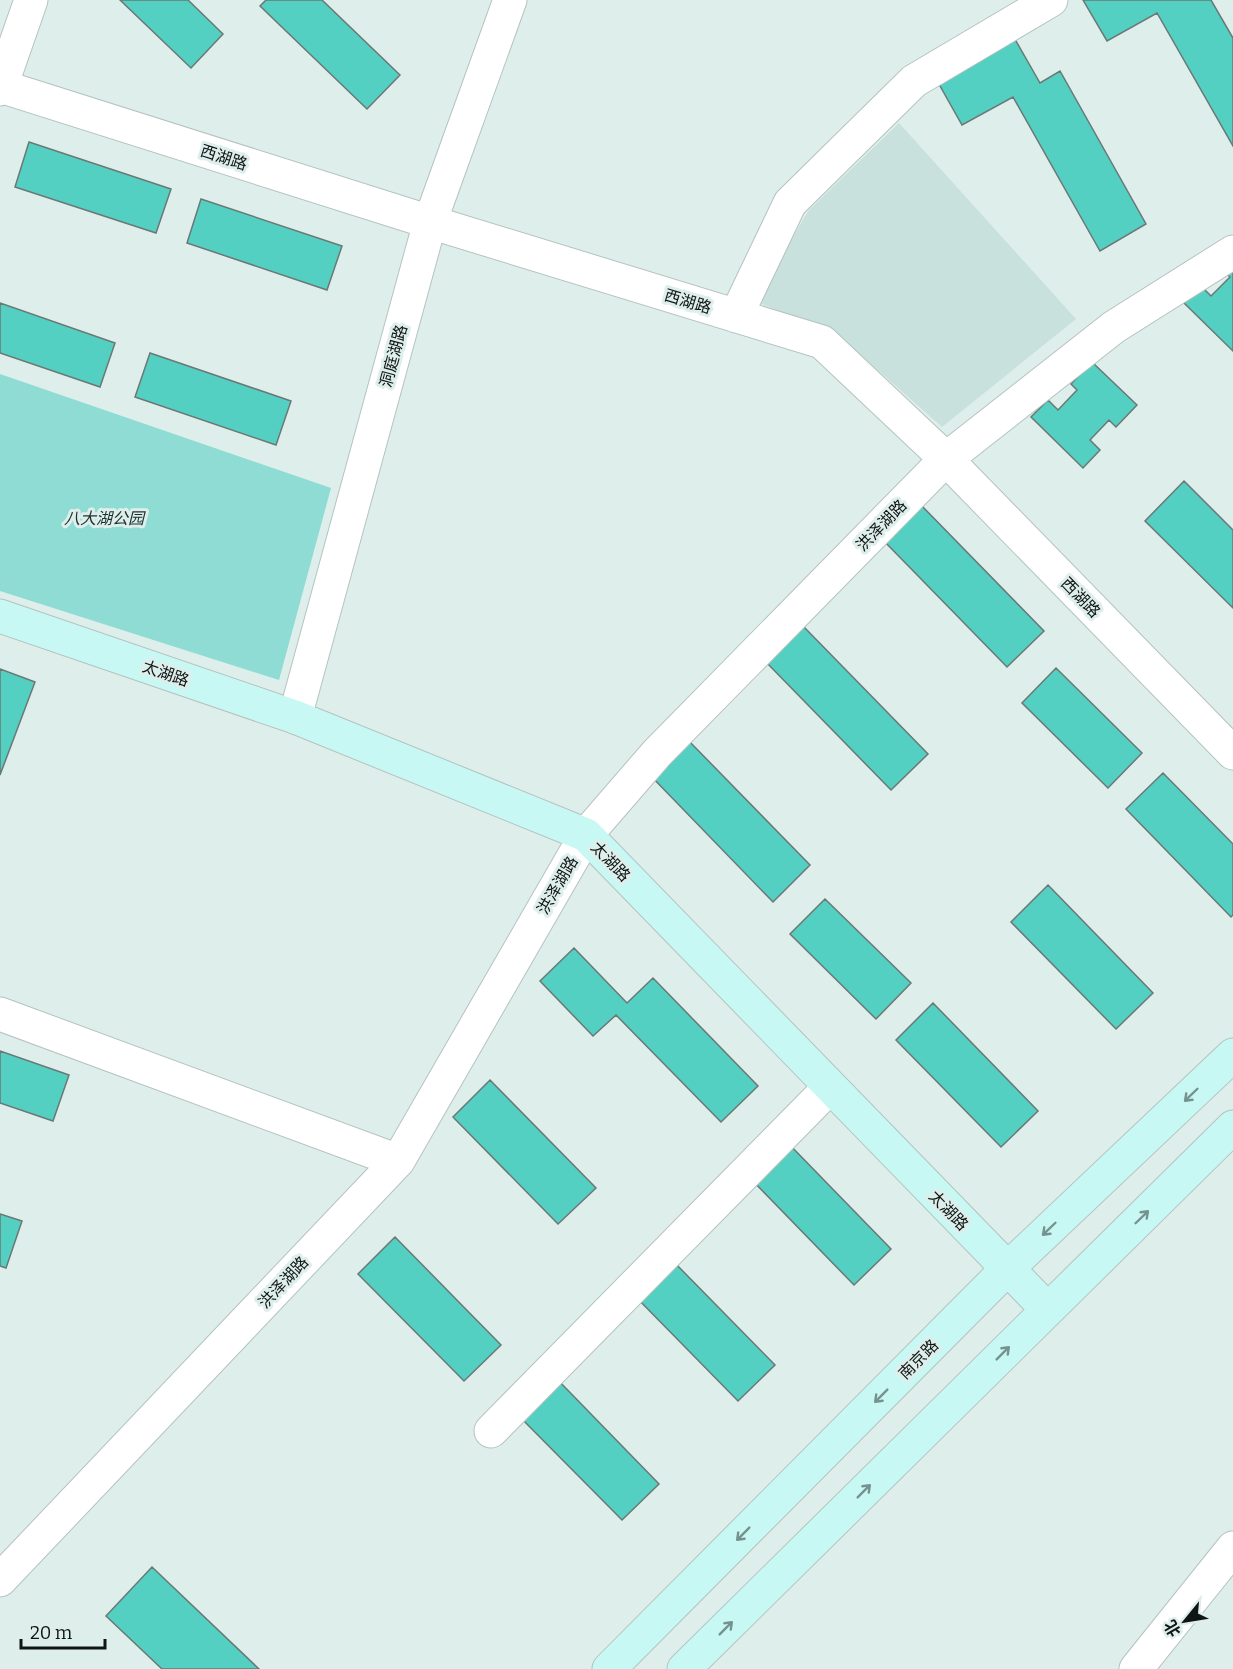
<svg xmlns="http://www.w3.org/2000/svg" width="1233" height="1669" font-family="Bitter,'Noto Sans SC',serif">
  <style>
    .built { fill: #c8e1dd }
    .green { fill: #8edcd3 }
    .building { fill: #54d0c3; stroke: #6a7876; stroke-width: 1.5 }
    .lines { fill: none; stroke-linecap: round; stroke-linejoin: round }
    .street-casing { stroke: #b4c3c1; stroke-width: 35 }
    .secondary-casing { stroke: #b4c3c1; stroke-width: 35 }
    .street { stroke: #fff; stroke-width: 33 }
    .secondary { stroke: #c8f8f3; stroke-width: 33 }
    .oneway { stroke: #75928f }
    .labels { text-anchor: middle; stroke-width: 6; stroke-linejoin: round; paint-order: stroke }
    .street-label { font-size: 16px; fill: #0f1514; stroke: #deeeeb }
    .park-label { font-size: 16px; font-style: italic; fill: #1a302d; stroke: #deeeeb }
  </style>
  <rect width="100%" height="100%" fill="#deeeeb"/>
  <path class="built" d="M 899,123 L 1076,319 L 942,427 L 836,333 L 754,301 L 809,210 Z"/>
  <path class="green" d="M 0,374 L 331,488 L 279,680 L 0,591 Z"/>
  <path class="building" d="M 120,0 L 188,0 L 223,34 L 191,68 Z
    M 266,0 L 322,0 L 400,75 L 367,109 L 260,6 Z
    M 1083,0 L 1211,0 L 1233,38 L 1233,146 L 1157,13 L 1107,41 Z
    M 1012,34 L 1040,83 L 1060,71 L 1146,224 L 1100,251 L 1013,97 L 962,125 L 935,77 Z
    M 29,142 L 171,189 L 156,233 L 15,187 Z
    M 201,199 L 342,246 L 327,290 L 187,243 Z
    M 1233,261 L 1233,351 L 1184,303 L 1201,286 L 1211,296 L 1230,277 L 1223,271 Z
    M 0,303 L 115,343 L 100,387 L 0,353 Z
    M 150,353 L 291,401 L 276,445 L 135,397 Z
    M 1092,362 L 1137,405 L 1116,427 L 1109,420 L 1090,440 L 1100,450 L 1083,468 L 1031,417 L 1048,400 L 1058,410 L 1077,390 L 1071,384 Z
    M 1184,481 L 1233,530 L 1233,608 L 1145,521 Z
    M 919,503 L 1044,631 L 1007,667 L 882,539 Z
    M 803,626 L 928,754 L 891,790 L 766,662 Z
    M 1056,668 L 1142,753 L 1108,788 L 1022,703 Z
    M 0,669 L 35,682 L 0,775 Z
    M 686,738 L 810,865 L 773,902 L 649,774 Z
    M 1163,773 L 1233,844 L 1233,915 L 1231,917 L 1126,809 Z
    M 1048,885 L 1153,993 L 1116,1029 L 1011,922 Z
    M 825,899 L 911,983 L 876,1019 L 790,934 Z
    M 574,948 L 627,1003 L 653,978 L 758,1086 L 721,1122 L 616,1015 L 593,1036 L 540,981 Z
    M 933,1003 L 1038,1111 L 1001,1147 L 896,1040 Z
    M 0,1051 L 69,1075 L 53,1121 L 0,1103 Z
    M 490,1080 L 596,1188 L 558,1224 L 453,1117 Z
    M 786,1141 L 891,1249 L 854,1285 L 749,1177 Z
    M 0,1214 L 22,1221 L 6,1268 L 0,1266 Z
    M 395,1237 L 501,1345 L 464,1381 L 358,1274 Z
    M 670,1258 L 775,1365 L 738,1401 L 633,1294 Z
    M 554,1376 L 659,1484 L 622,1520 L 516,1413 Z
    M 152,1567 L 259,1669 L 162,1669 L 106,1616 Z"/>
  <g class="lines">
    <defs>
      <path id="street" d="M 0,86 L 430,222 L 822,342 L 946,459 L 1233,753
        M 0,89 L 31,0
        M 736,316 L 790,203 L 914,81 L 1051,0
        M 295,717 L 430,222 L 510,0
        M 0,1014 L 398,1161
        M 491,1431 L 830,1087
        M 0,1580 L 398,1161 L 586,835 L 657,753 L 946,459 L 1114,327 L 1233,252
        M 1136,1669 L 1233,1548"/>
      <path id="secondary" d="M 0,616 L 295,717 L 586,835 L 1047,1309
        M 609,1669 L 1007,1269 L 1233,1055
        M 684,1669 L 1233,1127"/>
    </defs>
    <use href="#street" class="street-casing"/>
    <use href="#secondary" class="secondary-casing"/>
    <use href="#street" class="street"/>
    <use href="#secondary" class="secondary"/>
  </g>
  <defs><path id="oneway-shaft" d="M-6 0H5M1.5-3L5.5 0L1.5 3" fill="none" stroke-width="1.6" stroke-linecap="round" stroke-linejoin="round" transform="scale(1.5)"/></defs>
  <g class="oneway">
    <use href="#oneway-shaft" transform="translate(1191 1095) rotate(136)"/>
    <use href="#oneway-shaft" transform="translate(1142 1217) rotate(-44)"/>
    <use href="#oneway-shaft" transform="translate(1049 1229) rotate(136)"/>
    <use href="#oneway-shaft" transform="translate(1003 1353) rotate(-45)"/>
    <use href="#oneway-shaft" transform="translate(881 1396) rotate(135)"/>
    <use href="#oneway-shaft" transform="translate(864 1491) rotate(-45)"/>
    <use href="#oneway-shaft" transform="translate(743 1534) rotate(135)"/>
    <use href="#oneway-shaft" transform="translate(726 1628) rotate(-45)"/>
  </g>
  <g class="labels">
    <g class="street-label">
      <text transform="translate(224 157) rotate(18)" y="6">西湖路</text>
      <text transform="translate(688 301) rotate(17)" y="6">西湖路</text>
      <text transform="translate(393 356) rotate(-75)" y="6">洞庭湖路</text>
      <text transform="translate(881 525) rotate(-46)" y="6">洪泽湖路</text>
      <text transform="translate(1081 597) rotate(46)" y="6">西湖路</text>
      <text transform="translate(166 673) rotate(19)" y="6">太湖路</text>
      <text transform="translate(611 861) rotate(46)" y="6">太湖路</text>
      <text transform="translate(557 885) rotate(-60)" y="6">洪泽湖路</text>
      <text transform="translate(949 1210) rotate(46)" y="6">太湖路</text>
      <text transform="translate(283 1282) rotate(-47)" y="6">洪泽湖路</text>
      <text transform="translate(918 1359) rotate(-45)" y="6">南京路</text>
    </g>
    <g class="park-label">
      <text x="104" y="524">八大湖公园</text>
    </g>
  </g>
  <g transform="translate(1185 1621) rotate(240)" stroke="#deeeeb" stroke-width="4.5" paint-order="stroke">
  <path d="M0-4.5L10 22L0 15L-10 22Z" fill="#0f1514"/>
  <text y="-9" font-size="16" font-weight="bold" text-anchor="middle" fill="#0f1514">北</text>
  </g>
  <path d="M21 1639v9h84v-9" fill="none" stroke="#0f1514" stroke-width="3"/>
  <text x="30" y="1639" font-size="18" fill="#0f1514" stroke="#deeeeb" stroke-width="4.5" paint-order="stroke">20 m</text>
</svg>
